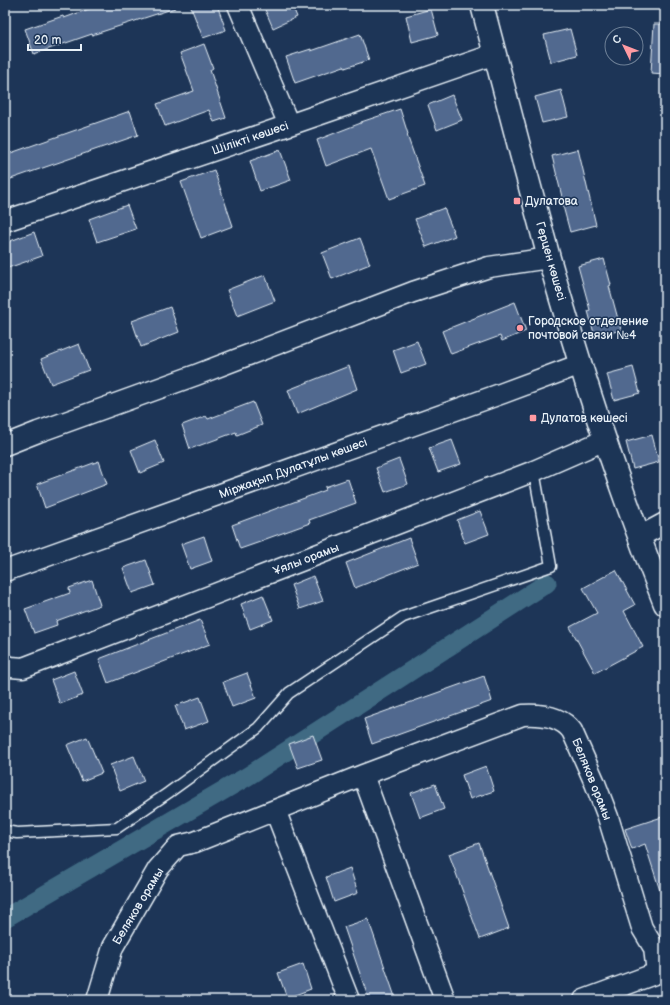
<svg xmlns="http://www.w3.org/2000/svg" width="670" height="1005" font-family="'Balsamiq Sans',sans-serif">
  <style>
    .lines { fill: none; stroke-linecap: round; stroke-linejoin: round }
    .canal { stroke: #3f6b83; stroke-width: 19 }
    .building { fill: #51698f; stroke: #e8f1f8 }
    .lane-casing { stroke: #e8f1f8; stroke-width: 13 }
    .street-casing { stroke: #e8f1f8; stroke-width: 23 }
    .secondary-casing { stroke: #e8f1f8; stroke-width: 25 }
    .lane { stroke: #1d3557; stroke-width: 10 }
    .street { stroke: #1d3557; stroke-width: 20 }
    .secondary { stroke: #1d3557; stroke-width: 22 }
    .poi-dot { fill: #ff9aa2; stroke: #1d3557; stroke-width: 1.5 }
    .labels { text-anchor: middle; stroke-width: 3; stroke-linejoin: round; paint-order: stroke }
    .street-label { font-size: 12px; fill: #e8f1f8; stroke: #1d3557 }
    .poi-label { font-size: 12px; fill: #e8f1f8; stroke: #1d3557; text-anchor: start }
  </style>
  <rect width="100%" height="100%" fill="#1d3557"/>
  <filter id="ink" filterUnits="userSpaceOnUse"><feTurbulence type="fractalNoise" baseFrequency=".025" numOctaves="2"/><feDisplacementMap in="SourceGraphic" scale="8" xChannelSelector="R" yChannelSelector="G"/><feConvolveMatrix kernelMatrix="1 2 1 2 8 2 1 2 1" color-interpolation-filters="sRGB"/></filter>
  <g filter="url(#ink)">
    <g class="lines">
      <path class="canal" d="M 5,918 L 248,776 L 547,583"/>
    </g>
    <path class="building" d="M 100,5 L 174,5 L 175,8 L 92,35 L 92,34 L 34,54 L 25,29 L 63,16 L 64,18 Z
      M 190,5 L 217,5 L 226,30 L 203,38 Z
      M 263,5 L 292,5 L 297,17 L 273,28 Z
      M 431,9 L 438,35 L 412,42 L 406,16 Z
      M 654,24 L 665,24 L 665,74 L 651,73 Z
      M 570,29 L 577,55 L 551,62 L 544,35 Z
      M 360,34 L 369,60 L 345,68 L 344,66 L 295,83 L 286,57 L 311,49 L 311,51 Z
      M 204,44 L 213,68 L 210,70 L 226,118 L 214,122 L 209,110 L 165,126 L 157,104 L 194,91 L 180,53 Z
      M 561,90 L 568,117 L 542,123 L 535,97 Z
      M 452,95 L 462,120 L 437,130 L 428,105 Z
      M 400,109 L 408,134 L 407,135 L 425,186 L 389,199 L 371,149 L 326,166 L 317,140 L 361,123 L 361,122 Z
      M 130,111 L 138,135 L 5,181 L 5,155 Z
      M 578,149 L 596,225 L 570,232 L 563,206 L 564,205 L 552,156 Z
      M 280,150 L 291,180 L 260,191 L 250,161 Z
      M 214,170 L 233,226 L 201,238 L 181,182 Z
      M 127,205 L 136,229 L 97,242 L 89,219 Z
      M 444,208 L 455,236 L 426,247 L 415,219 Z
      M 34,232 L 42,256 L 5,269 L 5,243 Z
      M 360,238 L 370,264 L 332,279 L 322,253 Z
      M 604,259 L 611,285 L 609,286 L 621,330 L 595,337 L 588,311 L 590,310 L 578,266 Z
      M 265,275 L 275,301 L 237,316 L 227,290 Z
      M 515,302 L 526,331 L 502,341 L 500,336 L 451,354 L 442,331 Z
      M 170,307 L 179,332 L 141,347 L 132,321 Z
      M 417,341 L 426,364 L 401,373 L 393,350 Z
      M 79,344 L 89,370 L 51,384 L 41,359 Z
      M 349,366 L 357,389 L 297,414 L 288,390 Z
      M 633,367 L 640,393 L 614,400 L 607,374 Z
      M 253,402 L 262,425 L 237,435 L 236,432 L 190,449 L 182,425 L 206,416 L 208,419 Z
      M 652,435 L 659,462 L 633,469 L 626,442 Z
      M 155,440 L 164,463 L 140,473 L 131,450 Z
      M 452,440 L 461,464 L 438,472 L 429,448 Z
      M 399,459 L 408,484 L 385,492 L 376,468 Z
      M 99,461 L 107,484 L 45,508 L 37,484 Z
      M 348,479 L 356,503 L 309,520 L 310,523 L 263,540 L 263,541 L 240,549 L 232,525 L 326,490 L 325,487 Z
      M 480,511 L 489,534 L 465,543 L 457,520 Z
      M 204,536 L 212,561 L 190,569 L 181,544 Z
      M 409,538 L 418,563 L 355,588 L 346,563 Z
      M 146,560 L 155,585 L 132,593 L 123,568 Z
      M 616,570 L 635,605 L 624,611 L 643,647 L 595,673 L 570,627 L 597,613 L 583,588 Z
      M 313,576 L 323,601 L 300,609 L 291,585 Z
      M 92,580 L 100,605 L 56,621 L 57,625 L 34,633 L 25,609 L 70,593 L 69,588 Z
      M 263,595 L 273,620 L 250,629 L 241,604 Z
      M 200,620 L 210,644 L 108,683 L 99,659 Z
      M 74,671 L 83,695 L 60,704 L 51,680 Z
      M 247,673 L 256,698 L 232,707 L 223,682 Z
      M 484,676 L 492,701 L 372,744 L 364,719 Z
      M 200,697 L 209,721 L 184,730 L 175,706 Z
      M 313,735 L 322,760 L 298,768 L 289,744 Z
      M 87,737 L 102,773 L 82,781 L 67,745 Z
      M 134,756 L 144,781 L 120,791 L 110,765 Z
      M 486,766 L 494,791 L 470,799 L 462,775 Z
      M 435,784 L 444,809 L 420,818 L 411,793 Z
      M 665,816 L 665,896 L 662,897 L 645,844 L 632,849 L 625,829 Z
      M 479,843 L 509,928 L 480,939 L 449,854 Z
      M 350,868 L 358,893 L 334,902 L 326,877 Z
      M 368,919 L 381,956 L 396,1000 L 369,1000 L 344,927 Z
      M 303,964 L 311,989 L 287,998 L 278,973 Z"/>
    <g class="lines">
      <defs>
        <path id="lane" d="M 5,831 L 17,833 L 117,828 L 168,793 L 258,728 L 289,693 L 403,617 L 551,566 L 534,471"/>
        <path id="street" d="M 238,5 L 289,125
          M 5,221 L 289,125 L 495,54
          M 5,445 L 38,432 L 196,375 L 413,292 L 489,267 L 549,258
          M 639,537 L 665,523
          M 5,571 L 503,393 L 581,364
          M 5,665 L 11,667 L 23,668 L 534,471 L 605,440
          M 363,775 L 445,1000
          M 275,810 L 349,1000
          M 97,1000 L 113,947 L 158,869 L 178,846 L 195,842 L 363,775 L 523,715 C 541,714 561,716 572,731 L 595,783 L 608,817 L 642,928 L 654,948 L 657,973 L 584,1000"/>
        <path id="secondary" d="M 482,5 C 504,89 526,174 549,258 C 582,375 620,491 665,604"/>
      </defs>
      <use href="#lane" class="lane-casing"/>
      <use href="#street" class="street-casing"/>
      <use href="#secondary" class="secondary-casing"/>
      <use href="#lane" class="lane"/>
      <use href="#street" class="street"/>
      <use href="#secondary" class="secondary"/>
    </g>
  </g>
  <g class="poi-dot">
    <rect x="513" y="197" width="8" height="8" rx="2"/>
    <circle cx="520" cy="328" r="4"/>
    <rect x="529" y="414" width="8" height="8" rx="2"/>
  </g>
  <g class="labels">
    <g class="street-label">
      <text transform="translate(250 138) rotate(-19)" y="4">Шілікті көшесі</text>
      <text transform="translate(551 261) rotate(74)" y="4">Герцен көшесі</text>
      <text transform="translate(293 468) rotate(-20)" y="4">Міржақып Дулатұлы көшесі</text>
      <text transform="translate(306 559) rotate(-21)" y="4">Ұялы орамы</text>
      <text transform="translate(592 779) rotate(68)" y="4">Беляков орамы</text>
      <text transform="translate(138 906) rotate(-59)" y="4">Беляков орамы</text>
    </g>
    <g class="poi-label">
      <text x="525" y="205">Дулатова</text>
      <text x="528" y="325">Городское отделение<tspan x="528" dy="14">почтовой связи №4</tspan></text>
      <text x="541" y="422">Дулатов көшесі</text>
    </g>
  </g>
  <rect width="670" height="1005" fill="none" stroke="#1d3557" stroke-width="20"/>
  <rect x="10" y="10" width="650" height="985" fill="none" stroke="#e8f1f8" stroke-width="1.5" filter="url(#ink)"/>
  <g transform="translate(624 46) rotate(313)"><circle r="19" fill="#1d3557" stroke="#6e8097"/>
  <path d="M0-3L7 15L0 10L-7 15Z" fill="#ff9aa2"/>
  <text y="-6" font-size="11" font-weight="bold" text-anchor="middle" fill="#e8f1f8">С</text>
  </g>
  <path d="M28 44v6h53v-6" fill="none" stroke="#e8f1f8" stroke-width="2"/>
  <text x="34" y="44" font-size="12" fill="#e8f1f8" stroke="#1d3557" stroke-width="3" paint-order="stroke">20 m</text>
</svg>
